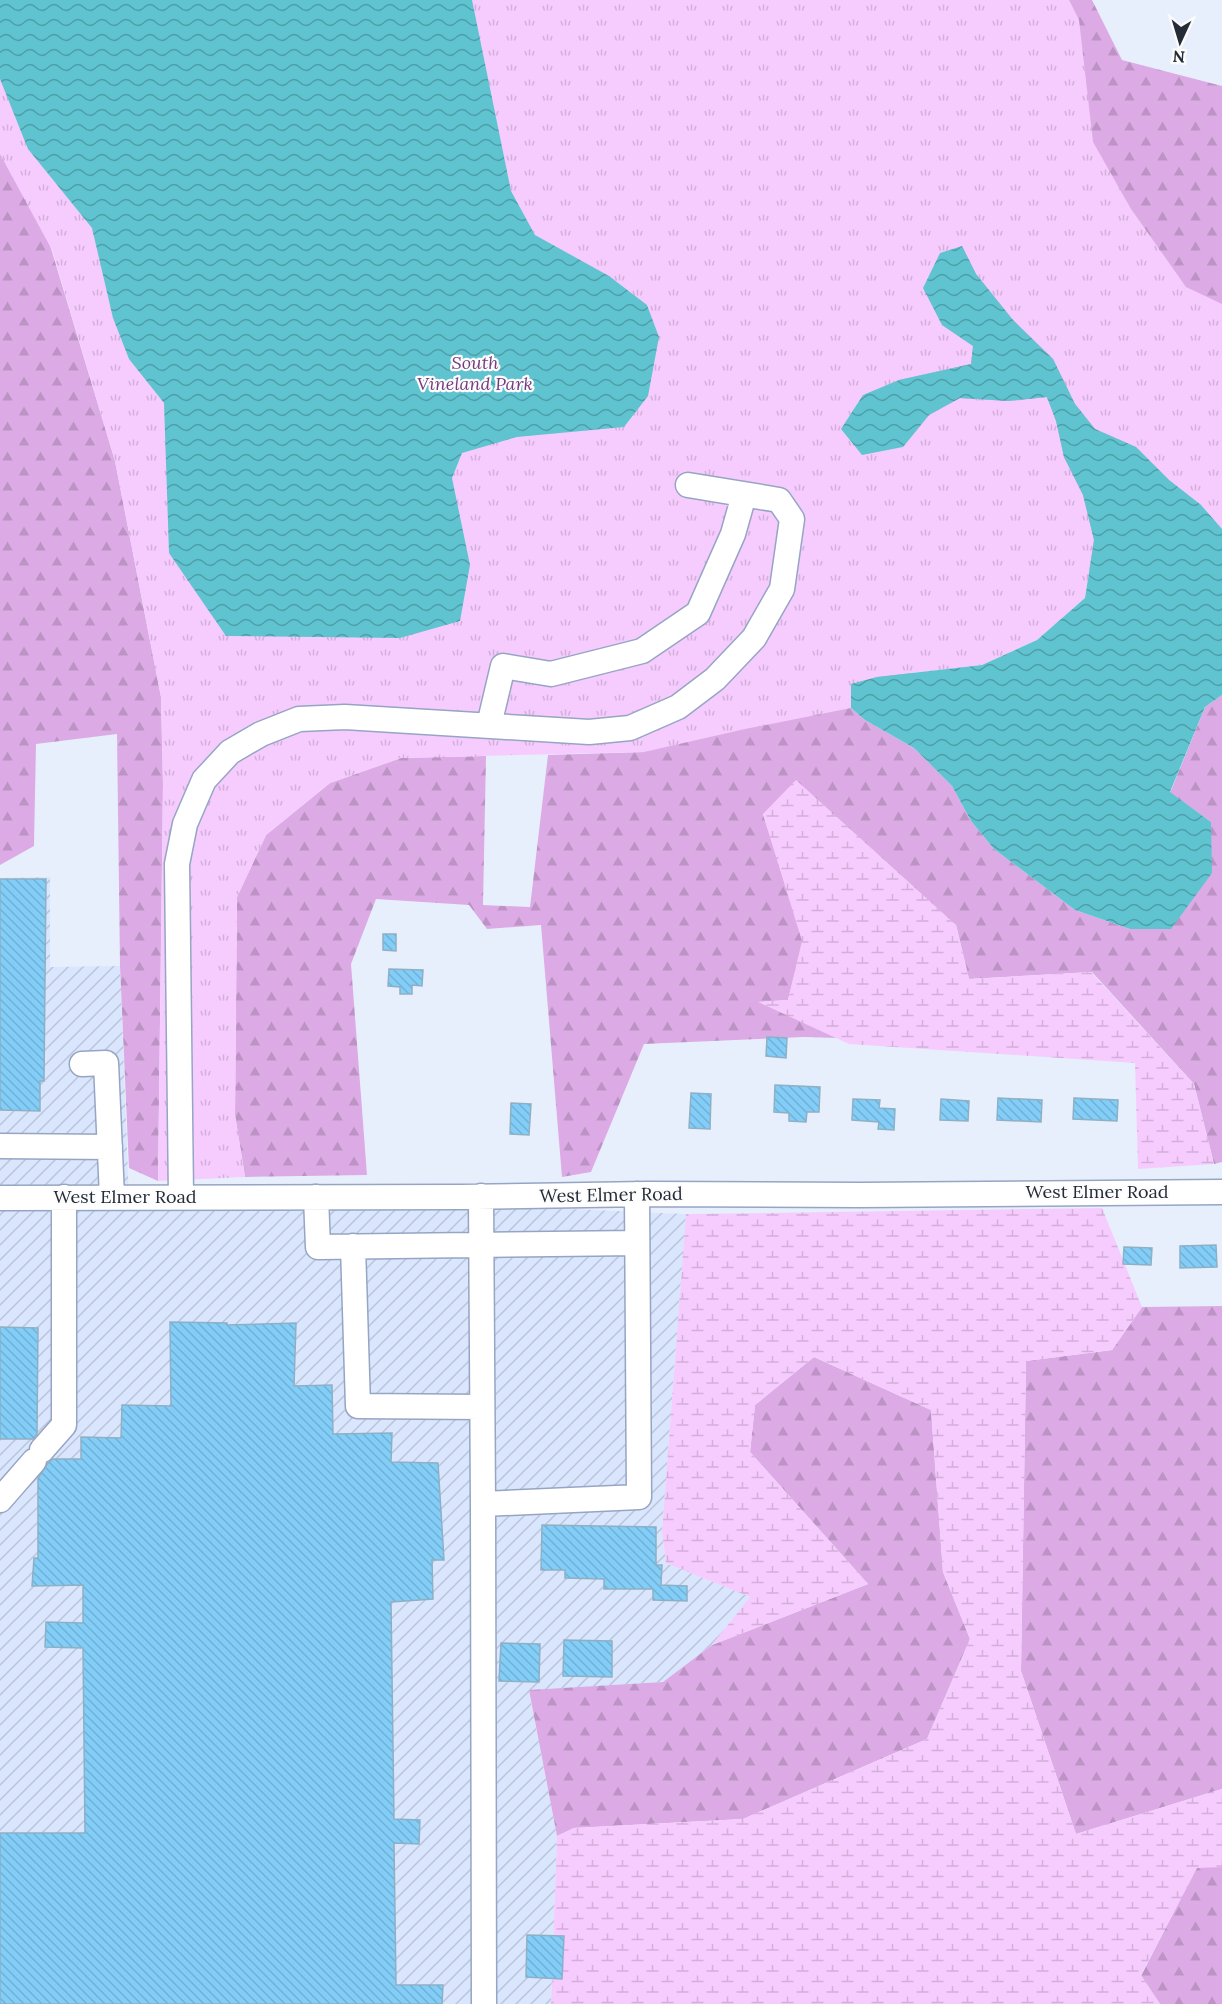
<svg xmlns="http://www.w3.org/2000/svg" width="1222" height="2004" font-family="Lora,serif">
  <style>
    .industrial { fill: url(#industrial-furrows) }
    .forest { fill: url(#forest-firs) }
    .wetland { fill: url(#wetland-marsh) }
    .park { fill: url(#park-tufts) }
    .water { fill: url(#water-waves) }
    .building { fill: url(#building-back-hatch); stroke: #8eb0c4; stroke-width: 1.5 }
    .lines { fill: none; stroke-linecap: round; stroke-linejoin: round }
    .minor-casing { stroke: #96a5c3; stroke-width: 27 }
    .minor { stroke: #fff; stroke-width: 24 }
    .labels { text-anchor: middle; stroke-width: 4.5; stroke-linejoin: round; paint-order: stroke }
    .park-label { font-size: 18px; font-style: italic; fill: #753b80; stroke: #fcfcfc }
    .street-label { font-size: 18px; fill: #252c37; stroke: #fcfcfc }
  </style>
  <defs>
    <pattern id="industrial-furrows" width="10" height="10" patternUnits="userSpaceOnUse" patternTransform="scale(1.5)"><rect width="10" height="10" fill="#dae6fd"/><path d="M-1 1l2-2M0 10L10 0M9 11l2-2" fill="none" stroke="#bbc5d9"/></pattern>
    <pattern id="forest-firs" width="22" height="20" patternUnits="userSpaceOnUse" patternTransform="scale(1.5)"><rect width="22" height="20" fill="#dcabe5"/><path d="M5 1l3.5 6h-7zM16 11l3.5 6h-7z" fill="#bd93c5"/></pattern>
    <pattern id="wetland-marsh" width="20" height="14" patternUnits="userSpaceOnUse" patternTransform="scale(1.5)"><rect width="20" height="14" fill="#f6ccfe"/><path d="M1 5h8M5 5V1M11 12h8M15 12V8" fill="none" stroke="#d3afda"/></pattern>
    <pattern id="park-tufts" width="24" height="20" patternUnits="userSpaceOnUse" patternTransform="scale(1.5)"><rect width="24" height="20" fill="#f6ccfe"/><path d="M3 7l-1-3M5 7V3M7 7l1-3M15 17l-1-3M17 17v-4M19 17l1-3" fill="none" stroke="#d3afda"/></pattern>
    <pattern id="water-waves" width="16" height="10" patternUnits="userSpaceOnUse" patternTransform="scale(1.5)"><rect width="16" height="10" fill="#5fc4d0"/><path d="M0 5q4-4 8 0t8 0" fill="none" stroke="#4e9faa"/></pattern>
    <pattern id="building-back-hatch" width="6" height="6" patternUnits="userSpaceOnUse" patternTransform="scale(1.5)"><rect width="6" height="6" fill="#83cef8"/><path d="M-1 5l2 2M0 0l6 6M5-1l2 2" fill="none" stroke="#71b1d5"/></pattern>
  </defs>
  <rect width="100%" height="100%" fill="#e8effc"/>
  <path class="industrial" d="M 50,877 L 50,967 L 120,966 L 129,1200 L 369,1200 L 686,1214 L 662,1532 L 666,1563 L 751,1597 L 712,1645 L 663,1682 L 529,1691 L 557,1836 L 551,2004 L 0,2004 L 0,878 Z"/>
  <path class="forest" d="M 472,0 L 1092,0 L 1122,60 L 1222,86 L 1222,529 L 1201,505 L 851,708 L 865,720 L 914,748 L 952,786 L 971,821 L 994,849 L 1075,910 L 1130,929 L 1211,822 L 1170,793 L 1205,707 L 1222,695 L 1222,1162 L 1214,1164 L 1194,1084 L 1092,972 L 969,979 L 956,925 L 763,814 L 803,941 L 788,1000 L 760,1002 L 837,1038 L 804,1037 L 644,1044 L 591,1172 L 562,1177 L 541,925 L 487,929 L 469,905 L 376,899 L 351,964 L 367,1175 L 245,1177 L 235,1115 L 237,897 L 266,835 L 330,783 L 401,758 L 486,756 L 483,905 L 530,907 L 548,755 L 644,752 Z
    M 0,79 L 115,461 L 161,697 L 163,784 L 158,1181 L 129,1168 L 120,966 L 117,734 L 36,744 L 34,846 L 0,865 Z
    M 1222,1306 L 1222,1789 L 1076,1834 L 1021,1671 L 1026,1361 L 1112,1350 L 1142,1307 Z
    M 814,1357 L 931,1410 L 943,1572 L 970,1639 L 927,1739 L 743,1819 L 574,1828 L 557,1836 L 529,1690 L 663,1682 L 712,1645 L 868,1584 L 750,1452 L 755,1405 Z
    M 1197,1867 L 1222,1867 L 1222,2004 L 1160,2004 L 1141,1976 Z"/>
  <path class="wetland" d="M 796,780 L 956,925 L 969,979 L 1091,972 L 1194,1084 L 1214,1164 L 1138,1169 L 1135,1063 L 849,1044 L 758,1002 L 788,1000 L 802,941 L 763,814 Z
    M 1102,1208 L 1142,1307 L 1112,1350 L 1026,1361 L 1021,1671 L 1076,1834 L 1222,1789 L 1222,1867 L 1197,1868 L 1141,1975 L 1160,2004 L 551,2004 L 557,1836 L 574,1828 L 743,1819 L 927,1739 L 970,1639 L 943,1572 L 931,1410 L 814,1357 L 755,1405 L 750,1452 L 868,1584 L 712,1645 L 750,1597 L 666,1563 L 662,1532 L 686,1214 Z"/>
  <path class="park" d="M 0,0 L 1069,0 L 1079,20 L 1093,142 L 1131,209 L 1186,287 L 1222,304 L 1222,529 L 1201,505 L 1169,480 L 1136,447 L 1095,429 L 1075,404 L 1053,359 L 1013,320 L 976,274 L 962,246 L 942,325 L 973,346 L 971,364 L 899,380 L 903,447 L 929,415 L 960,398 L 1008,401 L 1047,397 L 1056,421 L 1064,457 L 1083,495 L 1094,540 L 1085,598 L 1037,640 L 982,665 L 877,677 L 852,684 L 851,708 L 745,729 L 644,752 L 401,758 L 330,783 L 266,835 L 237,897 L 235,1115 L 245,1177 L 158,1181 L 163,784 L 161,697 L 115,461 L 52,250 L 0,154 Z"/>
  <path class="water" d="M 0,0 L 472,0 L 511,191 L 535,235 L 609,276 L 647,305 L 659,337 L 648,396 L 624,427 L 517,437 L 462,453 L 452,478 L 470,565 L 460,621 L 400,638 L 226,636 L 169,553 L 164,403 L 129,359 L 113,318 L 92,228 L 28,149 L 0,79 Z
    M 962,246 L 976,274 L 1013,320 L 1053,359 L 1075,404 L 1095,429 L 1136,447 L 1169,480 L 1201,505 L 1222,529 L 1222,695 L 1205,707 L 1170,792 L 1211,822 L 1212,873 L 1171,929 L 1130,929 L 1075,910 L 994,849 L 971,821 L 952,786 L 914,748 L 865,720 L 851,708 L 851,684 L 877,677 L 982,665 L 1037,640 L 1085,598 L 1094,540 L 1083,495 L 1064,457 L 1056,421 L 1047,397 L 1008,401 L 960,398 L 929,415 L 903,447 L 862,455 L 841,429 L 863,395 L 899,380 L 971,364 L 973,346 L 942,325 L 923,288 L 940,253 Z"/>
  <path class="building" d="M 0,879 L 46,879 L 44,1081 L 40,1081 L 40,1111 L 0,1110 Z
    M 383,934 L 396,934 L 396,951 L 383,950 Z
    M 389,969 L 423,970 L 422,986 L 412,985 L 412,994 L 400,994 L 400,987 L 388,986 Z
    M 767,1037 L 787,1038 L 786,1058 L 766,1056 Z
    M 775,1085 L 820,1087 L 819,1112 L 807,1112 L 806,1122 L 789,1121 L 789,1113 L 774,1112 Z
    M 691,1093 L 711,1094 L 710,1129 L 689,1128 Z
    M 998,1098 L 1042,1100 L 1041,1122 L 997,1120 Z
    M 1074,1098 L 1118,1100 L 1117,1121 L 1073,1119 Z
    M 853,1099 L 880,1100 L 879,1108 L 895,1109 L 894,1130 L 878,1129 L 879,1122 L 852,1120 Z
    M 941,1099 L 969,1101 L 968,1121 L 940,1120 Z
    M 511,1103 L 531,1104 L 529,1135 L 510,1134 Z
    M 1216,1245 L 1217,1267 L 1180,1268 L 1180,1246 Z
    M 1124,1247 L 1152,1248 L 1151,1265 L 1123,1264 Z
    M 170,1322 L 227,1323 L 227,1325 L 296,1323 L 294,1386 L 332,1385 L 333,1434 L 392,1433 L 391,1462 L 438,1463 L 444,1560 L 432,1560 L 433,1599 L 391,1602 L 394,1819 L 420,1820 L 419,1844 L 394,1843 L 396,1985 L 443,1985 L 442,2004 L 0,2004 L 0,1833 L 85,1833 L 83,1648 L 45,1647 L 46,1622 L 83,1623 L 83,1585 L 32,1586 L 34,1558 L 38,1558 L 38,1478 L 48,1463 L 53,1459 L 81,1459 L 81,1437 L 121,1438 L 122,1405 L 171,1406 Z
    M 0,1327 L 38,1328 L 37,1434 L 33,1439 L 0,1439 Z
    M 542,1525 L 656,1527 L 656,1565 L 662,1565 L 661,1585 L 687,1586 L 687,1601 L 653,1600 L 653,1589 L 604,1589 L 604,1579 L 565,1578 L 565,1570 L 541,1570 Z
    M 564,1640 L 612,1641 L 612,1677 L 563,1676 Z
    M 501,1643 L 540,1644 L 539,1682 L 499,1681 Z
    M 527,1935 L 564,1936 L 562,1979 L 526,1977 Z"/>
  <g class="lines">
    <defs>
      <path id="minor" d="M 489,725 L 503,666 L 551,674 L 642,651 L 698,613 L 733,534 L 744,495
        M 82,1064 L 106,1063 L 112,1197
        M 0,1146 L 110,1147
        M 481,1196 L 483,1504 L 639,1497 L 637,1194
        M 181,1197 L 177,864 L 185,824 L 204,780 L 230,752 L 261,734 L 299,719 L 345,717 L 589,732 L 630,728 L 678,707 L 715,679 L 754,638 L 782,589 L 792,519 L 779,500 L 688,485
        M 316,1197 L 318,1247 L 637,1243
        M 0,1198 L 460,1197 L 647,1194 L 860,1195 L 1222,1192
        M 353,1246 L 358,1406 L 482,1407
        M 42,1450 L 64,1425 L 64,1197
        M 0,1500 L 34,1461
        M 483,1504 L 484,2004"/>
    </defs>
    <use href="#minor" class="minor-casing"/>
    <use href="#minor" class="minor"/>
  </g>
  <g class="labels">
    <g class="park-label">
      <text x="475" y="369">South<tspan x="475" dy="21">Vineland Park</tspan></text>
    </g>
    <g class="street-label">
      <text x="1097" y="1198">West Elmer Road</text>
      <text transform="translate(611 1195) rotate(-1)" y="6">West Elmer Road</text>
      <text x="125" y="1203">West Elmer Road</text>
    </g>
  </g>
  <g transform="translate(1180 42) rotate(184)" stroke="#fcfcfc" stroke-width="4.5" paint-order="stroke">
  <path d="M0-4.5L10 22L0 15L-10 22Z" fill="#252c37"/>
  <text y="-9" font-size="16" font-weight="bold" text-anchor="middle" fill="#252c37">N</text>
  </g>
</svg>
